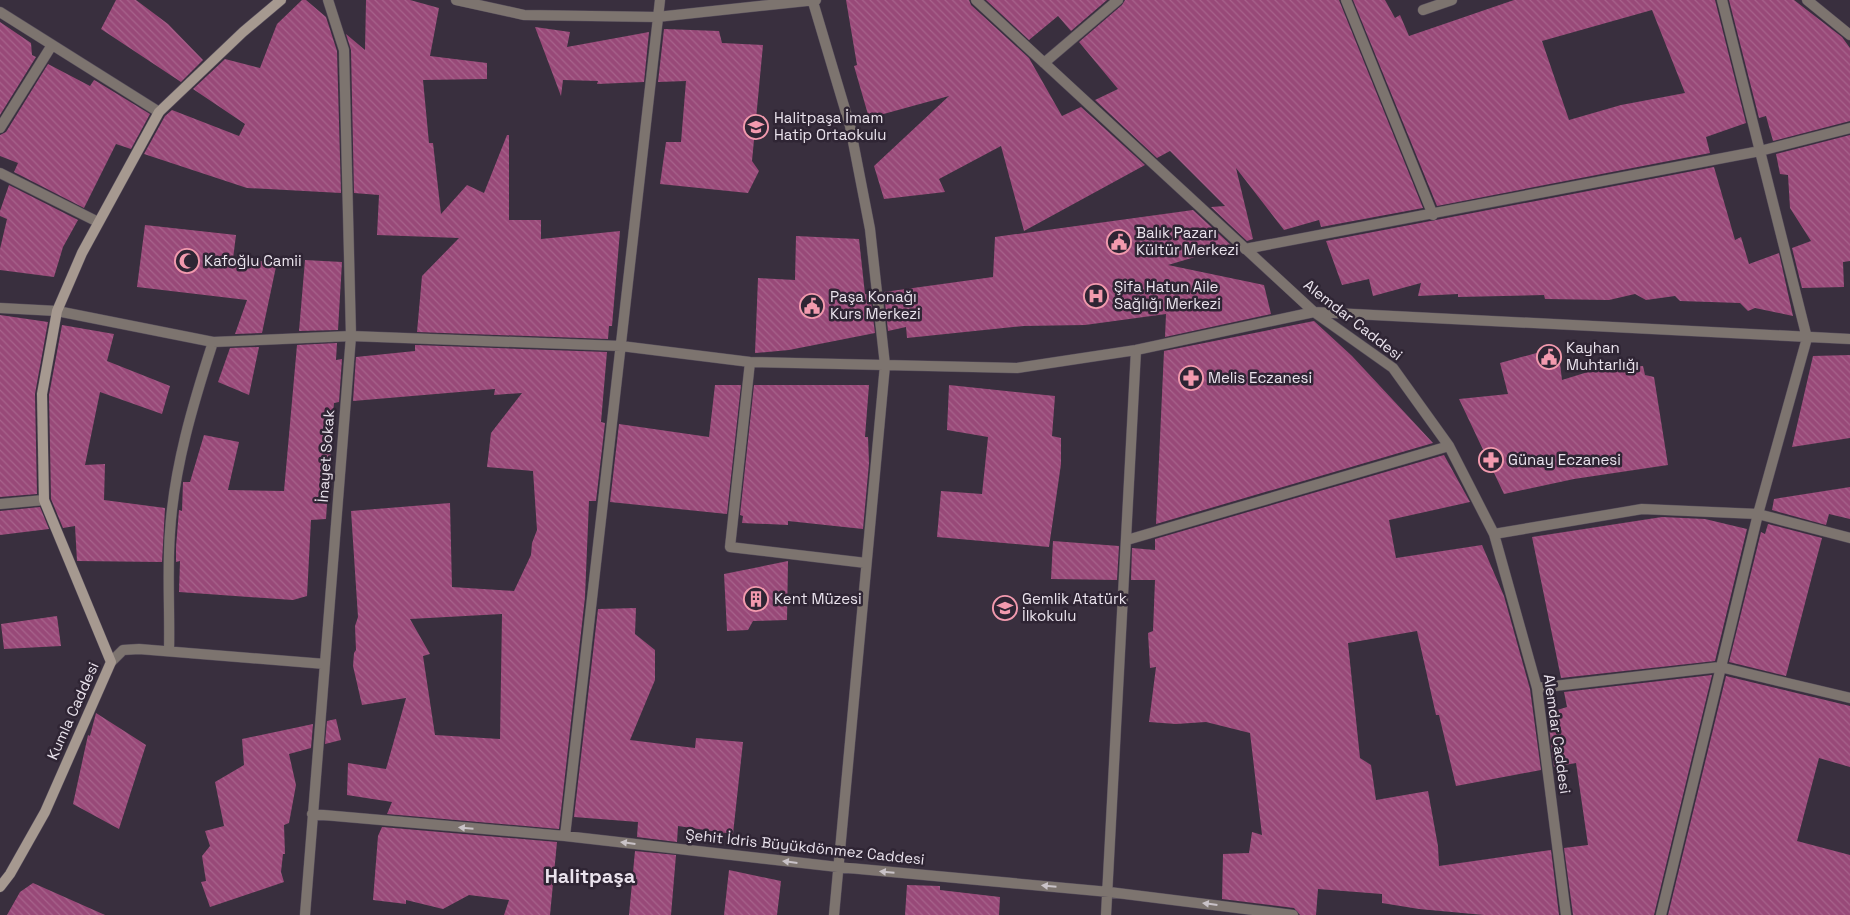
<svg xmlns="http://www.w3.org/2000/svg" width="1850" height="915" font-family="'Space Grotesk',sans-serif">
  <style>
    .building { fill: url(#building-back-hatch); fill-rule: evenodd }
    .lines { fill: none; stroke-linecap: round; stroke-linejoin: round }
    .street-casing { stroke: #554c5a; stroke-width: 11 }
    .secondary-casing { stroke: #554c5a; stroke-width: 11 }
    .street { stroke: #7d746f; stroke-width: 10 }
    .secondary { stroke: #a69990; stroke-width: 10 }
    .oneway { fill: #c9c2c7 }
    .labels { text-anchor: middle; stroke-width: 5; stroke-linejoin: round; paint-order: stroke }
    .poi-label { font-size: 15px; fill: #eae3ed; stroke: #2f2534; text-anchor: start }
    .street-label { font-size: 15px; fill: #eae3ed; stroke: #2f2534 }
    .district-label { font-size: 20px; font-weight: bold; fill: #eae3ed; stroke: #2f2534 }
  </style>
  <defs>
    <pattern id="building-back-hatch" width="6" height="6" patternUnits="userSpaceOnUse" patternTransform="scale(1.25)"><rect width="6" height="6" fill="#984978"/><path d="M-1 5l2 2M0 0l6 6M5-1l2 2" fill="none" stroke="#a7638c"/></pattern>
  </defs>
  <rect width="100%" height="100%" fill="#392f3e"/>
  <path class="building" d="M 116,0 L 136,0 L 168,24 L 203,60 L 181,82 L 101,29 Z
    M 302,0 L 306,0 L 326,17 L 337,51 L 341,193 L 247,188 L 144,154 L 165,116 L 172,110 L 239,136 L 245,124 L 193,89 L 225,59 L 260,68 L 277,24 Z
    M 366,0 L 410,0 L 439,8 L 430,56 L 487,63 L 487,79 L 423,80 L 429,143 L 433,143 L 441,214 L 467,185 L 484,193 L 507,135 L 509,135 L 509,220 L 541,220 L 541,239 L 620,231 L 612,326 L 609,326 L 608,339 L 417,332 L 422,276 L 459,238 L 377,235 L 379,195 L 354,193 L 351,50 L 346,34 L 365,50 Z
    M 846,0 L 969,0 L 971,5 L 1029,58 L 1062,116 L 1081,107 L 1145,165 L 1024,231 L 1001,146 L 939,179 L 945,192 L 884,199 L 874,166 L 949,96 L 869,118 L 854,66 L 857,65 Z
    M 986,0 L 1107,0 L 1071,31 L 1058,16 L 1029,40 Z
    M 1125,0 L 1339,0 L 1423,208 L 1321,227 L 1319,220 L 1284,230 L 1236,168 L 1253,239 L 1247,241 L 1211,207 L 1225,206 L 1170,151 L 1157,158 L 1095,100 L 1118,89 L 1079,42 L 1122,5 Z
    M 1353,0 L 1385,0 L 1395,18 L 1400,15 L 1409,36 L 1514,0 L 1715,0 L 1746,123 L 1706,137 L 1710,153 L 1437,206 ZM 1652,10 L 1685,93 L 1621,105 L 1569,120 L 1542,41 Z
    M 1729,0 L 1794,0 L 1842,37 L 1850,48 L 1850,121 L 1773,141 L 1766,116 L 1759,118 Z
    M 0,22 L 31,43 L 32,55 L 36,57 L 0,115 Z
    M 535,27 L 570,32 L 567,47 L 649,32 L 644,82 L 597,84 L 598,81 L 563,80 L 561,96 Z
    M 664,29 L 719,31 L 722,43 L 763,45 L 752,161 L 759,171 L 748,193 L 660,184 L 666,142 L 681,142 L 686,81 L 658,82 Z
    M 48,64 L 90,86 L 94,80 L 96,81 L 150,114 L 131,149 L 116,144 L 84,208 L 14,172 L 18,163 L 0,156 L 0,135 L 6,132 Z
    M 1850,135 L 1850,261 L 1843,262 L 1844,287 L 1802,288 L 1792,248 L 1811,241 L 1790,208 L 1788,175 L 1780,174 L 1776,154 Z
    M 1714,167 L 1735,240 L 1741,237 L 1749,264 L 1779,253 L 1793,316 L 1755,308 L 1748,311 L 1740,303 L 1680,301 L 1675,296 L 1646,300 L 1635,294 L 1609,300 L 1545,299 L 1544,295 L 1458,297 L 1458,294 L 1418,296 L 1421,283 L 1373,296 L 1369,279 L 1342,285 L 1326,241 Z
    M 9,185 L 78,220 L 63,247 L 54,277 L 0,270 L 0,249 L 7,219 L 0,216 L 0,211 Z
    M 1193,210 L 1232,246 L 1168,265 L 1264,285 L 1271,314 L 1165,337 L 1166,314 L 1085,325 L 1024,326 L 907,338 L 906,327 L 888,331 L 884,292 L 993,277 L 995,237 Z
    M 145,225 L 236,235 L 233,259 L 277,262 L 262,333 L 235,334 L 247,300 L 137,287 Z
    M 796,236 L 859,239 L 865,294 L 870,294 L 875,333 L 789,350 L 755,353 L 758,278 L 795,280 Z
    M 305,260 L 342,262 L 338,330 L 299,331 Z
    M 0,315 L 48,322 L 35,394 L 37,494 L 0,497 Z
    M 1314,321 L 1352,356 L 1433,443 L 1156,524 L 1164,351 Z
    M 62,325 L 114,334 L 107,361 L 170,386 L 162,414 L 100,392 L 85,465 L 105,464 L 104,500 L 165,508 L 162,562 L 77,561 L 75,526 L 63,528 L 51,499 L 49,395 Z
    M 337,343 L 336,360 L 342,359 L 339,402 L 334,403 L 326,519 L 311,520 L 307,596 L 293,600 L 179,592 L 180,561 L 176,562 L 176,547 L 179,510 L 182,511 L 183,482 L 190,482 L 204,435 L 239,442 L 228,490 L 284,491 L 297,345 Z
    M 415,345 L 607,352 L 601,422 L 605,423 L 596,501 L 589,501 L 585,597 L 559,829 L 387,814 L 392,802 L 347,795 L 348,763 L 386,769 L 406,698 L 362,705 L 353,666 L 354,653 L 356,650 L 355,626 L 358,617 L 351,511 L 450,503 L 452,587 L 514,591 L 531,555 L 532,543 L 537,530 L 533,471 L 487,467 L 491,433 L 522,393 L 494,395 L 495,389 L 353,401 L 356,357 L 415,351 ZM 502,614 L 500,739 L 435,735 L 423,656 L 430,654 L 410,619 Z
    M 259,347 L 249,395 L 218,382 L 230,348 Z
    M 1558,347 L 1562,380 L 1591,371 L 1643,366 L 1645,375 L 1654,377 L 1668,465 L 1574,479 L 1504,494 L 1459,399 L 1508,394 L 1500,363 Z
    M 1850,355 L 1850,438 L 1792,447 L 1813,356 Z
    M 715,385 L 741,385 L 727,514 L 610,502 L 619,424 L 709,437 Z
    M 754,385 L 869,385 L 865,437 L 868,437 L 869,463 L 863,529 L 788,521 L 788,525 L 742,523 L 743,516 L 740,515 Z
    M 949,385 L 1055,396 L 1052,436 L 1061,438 L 1061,464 L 1049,547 L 937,537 L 941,491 L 982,494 L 988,437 L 947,430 Z
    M 1444,455 L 1470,502 L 1389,520 L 1396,558 L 1482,545 L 1504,596 L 1530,689 L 1541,770 L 1456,786 L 1439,715 L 1436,715 L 1417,631 L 1348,643 L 1360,758 L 1371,765 L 1376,800 L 1428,791 L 1438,846 L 1439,866 L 1551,850 L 1559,915 L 1484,915 L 1419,909 L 1382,903 L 1382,894 L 1318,889 L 1316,915 L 1300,915 L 1294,908 L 1222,899 L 1223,854 L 1249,853 L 1252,832 L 1262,835 L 1250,733 L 1206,722 L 1176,724 L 1149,722 L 1156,667 L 1150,668 L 1148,633 L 1153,631 L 1155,580 L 1131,580 L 1132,548 L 1155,550 L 1155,539 Z
    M 1850,487 L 1850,519 L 1829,514 L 1826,525 L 1772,510 L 1774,499 Z
    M 40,507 L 49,529 L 0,535 L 0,511 Z
    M 1662,517 L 1705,519 L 1747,529 L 1715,661 L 1561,678 L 1532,537 Z
    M 1768,524 L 1822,538 L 1786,676 L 1729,662 L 1761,532 L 1765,534 Z
    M 1053,541 L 1119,546 L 1117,580 L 1051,579 Z
    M 788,561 L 787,620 L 753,621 L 748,630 L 727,631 L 724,574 Z
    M 636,608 L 635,634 L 655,650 L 655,680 L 630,740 L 695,748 L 696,738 L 743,742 L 733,834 L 678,826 L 677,842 L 637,837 L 638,822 L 574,817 L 598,609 Z
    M 57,616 L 61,646 L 4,649 L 1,624 Z
    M 1712,675 L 1654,915 L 1573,915 L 1564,848 L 1588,845 L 1576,763 L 1554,767 L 1545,694 L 1547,694 L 1554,711 L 1567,707 L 1564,692 Z
    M 1726,676 L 1850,706 L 1850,767 L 1819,758 L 1797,841 L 1850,855 L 1850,915 L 1668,915 Z
    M 96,713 L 146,745 L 119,829 L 73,804 L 88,735 L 90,736 Z
    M 336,719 L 341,740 L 325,744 L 327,721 Z
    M 313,724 L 311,748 L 289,754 L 296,785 L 289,823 L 284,825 L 285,854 L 283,854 L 281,872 L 284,882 L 210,907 L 201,882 L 206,881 L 202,856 L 210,846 L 205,831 L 224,826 L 215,782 L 244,765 L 242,739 Z
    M 382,827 L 557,842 L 550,915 L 504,915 L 509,900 L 469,895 L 443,909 L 406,900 L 406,904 L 373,900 L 378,836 Z
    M 635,851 L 676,855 L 671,915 L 629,915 Z
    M 729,870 L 781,881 L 777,915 L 724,915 Z
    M 33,883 L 105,915 L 7,915 L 20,892 Z
    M 907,885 L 940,886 L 940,890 L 1000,897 L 999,915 L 905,915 Z"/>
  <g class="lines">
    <defs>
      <path id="street" d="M 456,0 L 524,15 L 657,17 L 816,0
        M 976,0 L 1314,312 L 1393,368 L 1449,446 L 1494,534 L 1537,688 L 1566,915
        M 1346,0 L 1433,215
        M 1807,0 L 1850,35
        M 813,2 L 850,126 L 870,229 L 885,365 L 834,915
        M 1423,10 L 1452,0
        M 0,12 L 159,112
        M 1044,63 L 1118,0
        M 0,128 L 52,45
        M 0,173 L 98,222
        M 1245,249 L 1760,151 L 1850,128
        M 0,308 L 57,311 L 213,342 L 351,336 L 621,346 L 750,362 L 1017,368 L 1136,350 L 1314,312 L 1850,339
        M 750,362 L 730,547 L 866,563
        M 0,504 L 44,500
        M 1494,534 L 1642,509 L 1758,514 L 1850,538
        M 1127,540 L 1449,446
        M 169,651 C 170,612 167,571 170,532 C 174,467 193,404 213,342
        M 111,662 L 123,650 L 139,649 L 325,664
        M 1537,688 L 1720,667 L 1850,698
        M 312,814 L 565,836 L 838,867 L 1109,892 L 1293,915
        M 565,836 L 660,0
        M 305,915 L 351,336 L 344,50 L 328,0
        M 1106,915 L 1136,350
        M 1661,915 L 1758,514 L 1807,338 L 1722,0"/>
      <path id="secondary" d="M 0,887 L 10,874 L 45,812 L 111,662 L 44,500 L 42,394 L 57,311 L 82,253 L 159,112 L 243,32 L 281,0"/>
    </defs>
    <use href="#street" class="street-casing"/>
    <use href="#secondary" class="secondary-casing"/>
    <use href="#street" class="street"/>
    <use href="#secondary" class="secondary"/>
  </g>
  <defs><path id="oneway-solid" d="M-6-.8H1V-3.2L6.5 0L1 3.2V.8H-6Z" transform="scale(1.25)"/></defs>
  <g class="oneway">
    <use href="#oneway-solid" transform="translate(466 828) rotate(-175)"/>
    <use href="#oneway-solid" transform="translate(628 843) rotate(-173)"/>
    <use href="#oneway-solid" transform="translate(790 862) rotate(-173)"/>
    <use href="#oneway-solid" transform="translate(887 872) rotate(-175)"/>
    <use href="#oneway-solid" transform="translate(1049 886) rotate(-175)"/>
    <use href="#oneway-solid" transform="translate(1210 904) rotate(-173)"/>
  </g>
  <defs>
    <symbol id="school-ring" viewBox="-11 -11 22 22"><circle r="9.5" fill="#2f2534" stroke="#f29aae" stroke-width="1.5"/><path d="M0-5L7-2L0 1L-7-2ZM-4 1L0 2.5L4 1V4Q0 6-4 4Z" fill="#f29aae"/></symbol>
    <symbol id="civic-ring" viewBox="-11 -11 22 22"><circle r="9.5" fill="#2f2534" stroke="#f29aae" stroke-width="1.5"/><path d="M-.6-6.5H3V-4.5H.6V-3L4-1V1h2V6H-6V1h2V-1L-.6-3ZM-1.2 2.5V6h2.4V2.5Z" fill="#f29aae"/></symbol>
    <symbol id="mosque-ring" viewBox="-11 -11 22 22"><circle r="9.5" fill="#2f2534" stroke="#f29aae" stroke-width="1.5"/><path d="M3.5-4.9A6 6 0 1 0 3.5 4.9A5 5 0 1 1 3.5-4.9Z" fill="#f29aae"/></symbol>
    <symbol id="hospital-ring" viewBox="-11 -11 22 22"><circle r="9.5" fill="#2f2534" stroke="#f29aae" stroke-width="1.5"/><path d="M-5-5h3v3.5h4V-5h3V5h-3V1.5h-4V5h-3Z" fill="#f29aae"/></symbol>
    <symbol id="pharmacy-ring" viewBox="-11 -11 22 22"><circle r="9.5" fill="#2f2534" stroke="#f29aae" stroke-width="1.5"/><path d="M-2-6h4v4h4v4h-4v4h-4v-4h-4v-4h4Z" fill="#f29aae"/></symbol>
    <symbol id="building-ring" viewBox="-11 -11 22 22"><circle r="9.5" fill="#2f2534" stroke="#f29aae" stroke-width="1.5"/><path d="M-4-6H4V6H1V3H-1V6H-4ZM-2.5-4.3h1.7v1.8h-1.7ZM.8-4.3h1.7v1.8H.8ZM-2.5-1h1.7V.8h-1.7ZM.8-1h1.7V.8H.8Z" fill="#f29aae"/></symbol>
  </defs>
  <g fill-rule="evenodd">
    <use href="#school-ring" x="742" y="113" width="28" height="28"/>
    <use href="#civic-ring" x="1105" y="228" width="28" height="28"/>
    <use href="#mosque-ring" x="173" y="247" width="28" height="28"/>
    <use href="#hospital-ring" x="1082" y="282" width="28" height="28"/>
    <use href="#civic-ring" x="798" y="292" width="28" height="28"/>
    <use href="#civic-ring" x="1535" y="343" width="28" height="28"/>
    <use href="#pharmacy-ring" x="1177" y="364" width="28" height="28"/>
    <use href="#pharmacy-ring" x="1477" y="446" width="28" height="28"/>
    <use href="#building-ring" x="742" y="585" width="28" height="28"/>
    <use href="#school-ring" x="991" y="594" width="28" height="28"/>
  </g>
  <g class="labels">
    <g class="poi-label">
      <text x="774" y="123">Halitpaşa İmam<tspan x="774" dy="17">Hatip Ortaokulu</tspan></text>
      <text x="1136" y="238">Balık Pazarı<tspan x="1136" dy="17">Kültür Merkezi</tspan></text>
      <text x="204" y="266">Kafoğlu Camii</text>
      <text x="1114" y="292">Şifa Hatun Aile<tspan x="1114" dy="17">Sağlığı Merkezi</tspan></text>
      <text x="830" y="302">Paşa Konağı<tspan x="830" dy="17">Kurs Merkezi</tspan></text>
      <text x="1566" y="353">Kayhan<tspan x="1566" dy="17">Muhtarlığı</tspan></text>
      <text x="1208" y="383">Melis Eczanesi</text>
      <text x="1508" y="465">Günay Eczanesi</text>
      <text x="774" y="604">Kent Müzesi</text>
      <text x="1022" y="604">Gemlik Atatürk<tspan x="1022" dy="17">İlkokulu</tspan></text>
    </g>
    <g class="street-label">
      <text transform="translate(1353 320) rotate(38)" y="5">Alemdar Caddesi</text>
      <text transform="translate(326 456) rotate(-86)" y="5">İnayet Sokak</text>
      <text transform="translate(73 711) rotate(-66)" y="5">Kumla Caddesi</text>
      <text transform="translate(1557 734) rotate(82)" y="5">Alemdar Caddesi</text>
      <text transform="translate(805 847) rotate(6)" y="5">Şehit İdris Büyükdönmez Caddesi</text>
    </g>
    <g class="district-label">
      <text x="590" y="883">Halitpaşa</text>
    </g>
  </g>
</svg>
